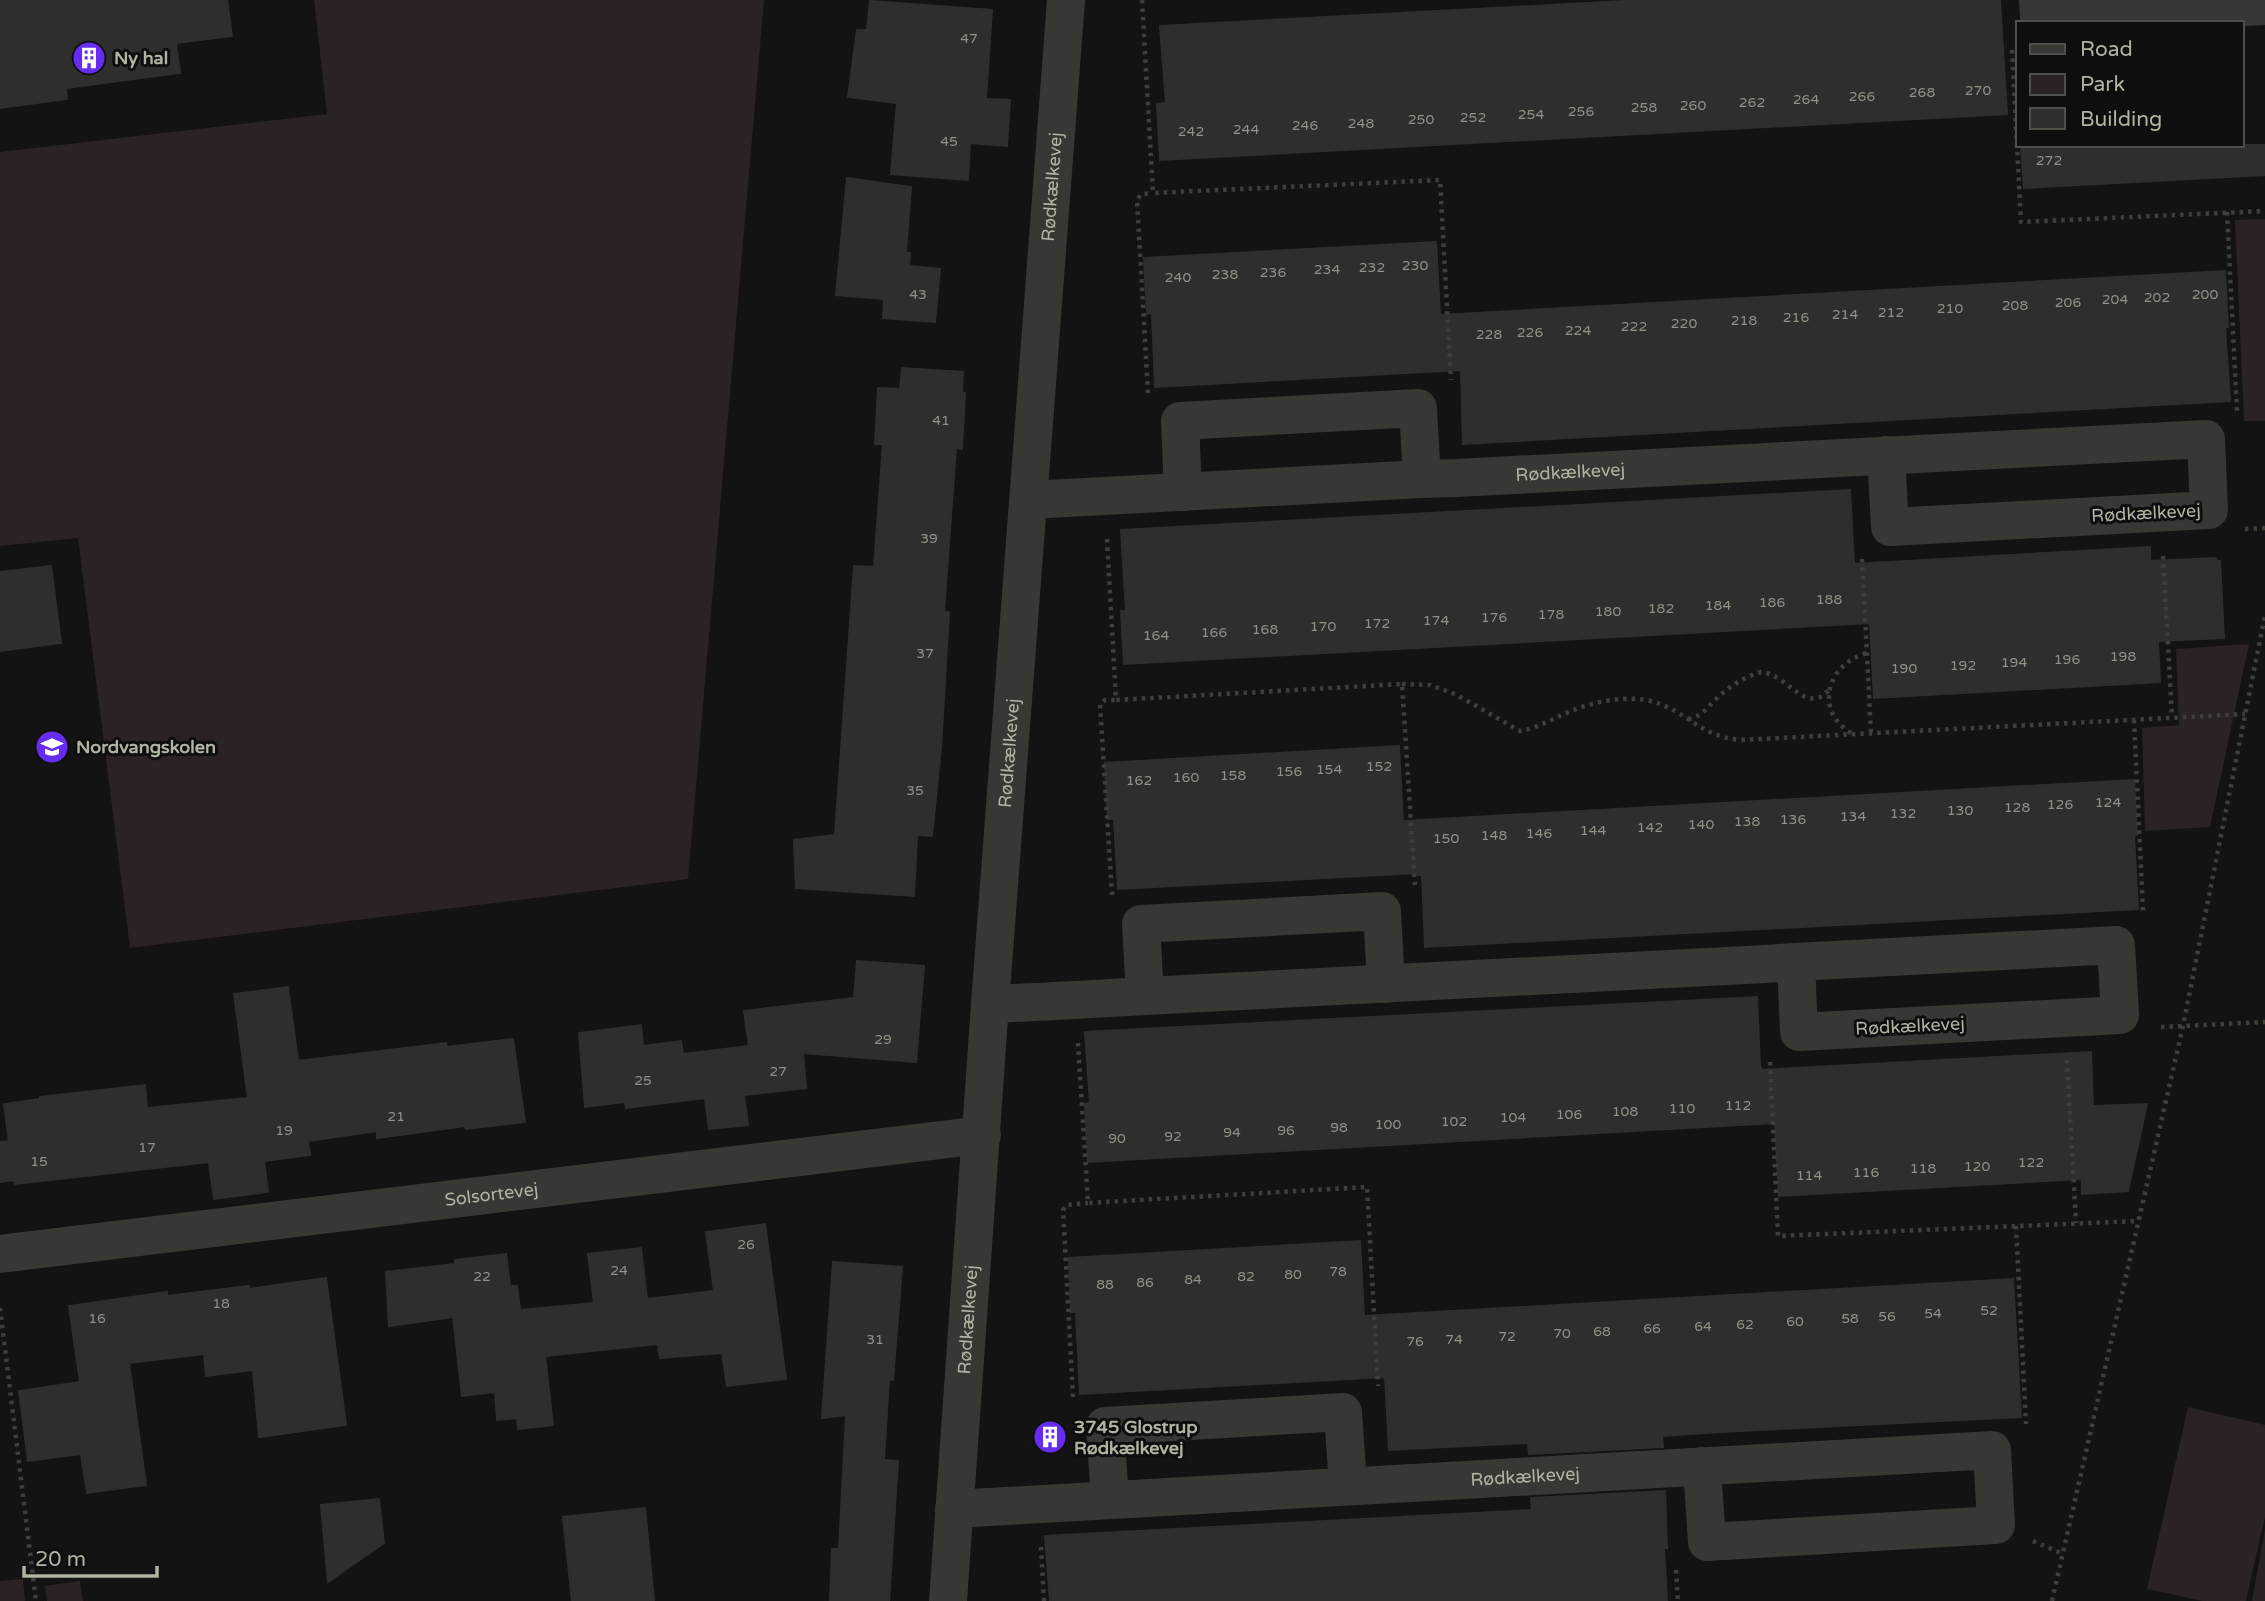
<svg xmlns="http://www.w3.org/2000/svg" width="2265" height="1601" font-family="'Varela Round',sans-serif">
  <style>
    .green { fill: #2b2224 }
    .building { fill: #2e2f2d; stroke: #2d2f2c; stroke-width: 2 }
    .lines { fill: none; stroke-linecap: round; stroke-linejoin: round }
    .path { stroke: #3d3f39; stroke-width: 4.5; stroke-dasharray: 3.5 5; stroke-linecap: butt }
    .minor { stroke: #363833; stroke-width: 38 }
    .labels { text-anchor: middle; stroke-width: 6; stroke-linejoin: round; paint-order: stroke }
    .number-label { font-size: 14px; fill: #8f9386 }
    .poi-label { font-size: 18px; font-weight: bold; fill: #afb4a3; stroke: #0d0e0d; text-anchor: start }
    .street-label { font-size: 18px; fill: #afb4a3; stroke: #0d0e0d }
  </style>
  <rect width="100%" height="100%" fill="#121312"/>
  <path class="green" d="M 314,0 L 764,0 L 688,879 L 130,948 L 78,538 L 0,546 L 0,152 L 327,114 Z
    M 2265,219 L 2265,421 L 2244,421 L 2235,220 Z
    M 2249,644 L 2210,827 L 2145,831 L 2142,728 L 2179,725 L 2176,649 Z
    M 2188,1407 L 2265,1425 L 2265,1517 L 2246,1601 L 2203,1601 L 2147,1589 Z
    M 2265,1529 L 2265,1601 L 2252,1601 Z
    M 23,1579 L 25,1601 L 0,1601 L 0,1581 Z
    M 80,1581 L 83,1601 L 47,1601 L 45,1586 Z"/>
  <path class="building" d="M 0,0 L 227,0 L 232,36 L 176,43 L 180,73 L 66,88 L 67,99 L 0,108 Z
    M 1643,0 L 2000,0 L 2007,114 L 1160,160 L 1157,104 L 1166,103 L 1160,26 Z
    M 870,1 L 992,10 L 986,99 L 1010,100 L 1007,146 L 970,143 L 968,180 L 891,174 L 897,103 L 848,97 L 857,30 L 867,30 Z
    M 2021,145 L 2265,145 L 2265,175 L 2024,188 Z
    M 847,178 L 911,187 L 906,253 L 910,253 L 909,266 L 940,269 L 935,322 L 883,318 L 884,299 L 836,295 Z
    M 1436,242 L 1440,315 L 2225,271 L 2228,327 L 2225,327 L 2230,401 L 1463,444 L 1461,370 L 1155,387 L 1152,313 L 1147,314 L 1144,258 Z
    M 902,368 L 963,372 L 962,393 L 965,393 L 962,449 L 956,448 L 944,612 L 949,612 L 941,748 L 932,836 L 917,835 L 914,896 L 796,888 L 794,840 L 835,835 L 854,566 L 874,567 L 883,444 L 875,444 L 878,388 L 900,389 Z
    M 1850,490 L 1854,564 L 2150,547 L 2150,561 L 2216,558 L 2217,561 L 2220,561 L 2224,638 L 2158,641 L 2160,682 L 1874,698 L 1870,623 L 1124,664 L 1121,611 L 1126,611 L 1121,530 Z
    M 51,566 L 61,643 L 0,651 L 0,572 Z
    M 1399,746 L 1403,821 L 2134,780 L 2137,835 L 2134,836 L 2138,909 L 1425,947 L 1422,875 L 1418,875 L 1418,873 L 1118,889 L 1114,819 L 1108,819 L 1105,763 Z
    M 857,961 L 924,966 L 916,1062 L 803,1053 L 806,1088 L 744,1095 L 748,1125 L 709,1129 L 705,1098 L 626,1108 L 625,1102 L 585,1107 L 579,1033 L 641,1025 L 643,1046 L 681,1041 L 683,1054 L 749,1046 L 744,1011 L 854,998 Z
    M 288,987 L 298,1061 L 446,1043 L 447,1047 L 513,1039 L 525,1122 L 466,1129 L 465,1126 L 377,1138 L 377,1131 L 308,1141 L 310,1155 L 264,1161 L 268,1192 L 214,1199 L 209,1162 L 15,1184 L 14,1180 L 0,1182 L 0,1142 L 9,1141 L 4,1104 L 40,1099 L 40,1097 L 145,1085 L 147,1108 L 248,1098 L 234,994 Z
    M 1757,997 L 1760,1066 L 1762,1070 L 2091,1052 L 2093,1106 L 2147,1104 L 2128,1191 L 2082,1194 L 2082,1179 L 1779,1196 L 1775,1123 L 1088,1162 L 1085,1104 L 1090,1103 L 1085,1032 Z
    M 765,1224 L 786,1379 L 727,1386 L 722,1353 L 660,1358 L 658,1344 L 545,1356 L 553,1425 L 518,1429 L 517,1418 L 497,1420 L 495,1392 L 462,1396 L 453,1317 L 389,1326 L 386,1272 L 455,1264 L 455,1260 L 506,1254 L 510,1286 L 517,1286 L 520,1310 L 594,1303 L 588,1254 L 641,1248 L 647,1299 L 714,1291 L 706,1232 Z
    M 1360,1241 L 1364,1316 L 2013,1279 L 2021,1417 L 1720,1432 L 1662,1436 L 1663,1447 L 1529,1454 L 1528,1443 L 1389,1450 L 1385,1377 L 1080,1394 L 1076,1312 L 1071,1312 L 1069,1258 Z
    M 833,1262 L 902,1267 L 893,1380 L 889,1379 L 884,1460 L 898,1461 L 889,1601 L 830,1601 L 832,1549 L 839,1549 L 846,1415 L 822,1418 Z
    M 326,1278 L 346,1425 L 259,1437 L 253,1370 L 206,1376 L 204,1354 L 129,1363 L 146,1485 L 87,1493 L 81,1454 L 28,1461 L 19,1391 L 80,1382 L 69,1306 L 167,1292 L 167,1296 L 249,1286 L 249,1289 Z
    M 1665,1491 L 1667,1548 L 1664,1548 L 1667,1601 L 1050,1601 L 1045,1536 L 1532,1510 L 1531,1498 Z
    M 379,1499 L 384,1543 L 328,1582 L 321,1505 Z
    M 645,1508 L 654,1601 L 572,1601 L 563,1517 Z"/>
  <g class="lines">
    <path class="path" d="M 1142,0 L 1153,193 L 1440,180 L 1451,380
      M 2012,50 L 2021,222 L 2265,211
      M 2227,212 L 2237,411
      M 1148,393 L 1137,200 L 1141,194 L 1153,193
      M 2245,529 L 2265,528
      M 1107,539 L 1116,700 L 1402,684 L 1415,885
      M 2163,556 L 2172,717
      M 1862,559 L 1871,733
      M 1402,684 L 1430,685 L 1455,694 L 1520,731 C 1538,728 1554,718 1571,711 C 1593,702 1622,696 1646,700 C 1684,707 1698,737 1741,740 L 2245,714
      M 1688,719 C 1701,717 1707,708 1716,699 C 1729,687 1743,677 1761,672 C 1790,675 1805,717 1830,689
      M 2134,720 L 2143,911
      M 1851,733 C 1813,710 1828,663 1867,653
      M 1112,895 L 1100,704 L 1105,700 L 1116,700
      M 2161,1027 L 2265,1022
      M 1078,1043 L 1088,1203 L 1367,1187 L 1378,1386
      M 2067,1060 L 2076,1223
      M 1770,1062 L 1778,1236 L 2138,1221
      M 2016,1226 L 2026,1424
      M 0,1308 L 36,1601
      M 1073,1397 L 1063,1210 L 1066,1205 L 1088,1203
      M 2033,1541 L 2061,1553
      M 1041,1547 L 1044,1601
      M 1676,1570 L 1678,1601
      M 2052,1601 L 2183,1026 L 2265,615"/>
    <g class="minor">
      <path d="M 2038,0 L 2039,18 L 2265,6"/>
      <path d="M 1183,492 L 1180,421 L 1418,408 L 1422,479"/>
      <path id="s1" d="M 1029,500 L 1422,479 L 1456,478 L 2206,439 L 2209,510 L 1890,527 L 1886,455"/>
      <path d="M 1145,996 L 1141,924 L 1382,911 L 1386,984"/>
      <path d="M 990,1004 C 1042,1002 1093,999 1145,996 L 1765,964 L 1796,962 L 2116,945 L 2120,1015 L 1799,1032 L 1796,962"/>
      <path id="s2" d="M 0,1254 L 982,1135"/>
      <path d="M 1110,1500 L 1105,1426 L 1343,1412 L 1348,1486"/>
      <path id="s3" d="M 954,1509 L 1992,1450 L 1996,1525 L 1707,1542 L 1702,1466"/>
      <path id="s4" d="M 948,1601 L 990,1004 L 1066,0"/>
    </g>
  </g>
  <defs>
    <symbol id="building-disc" viewBox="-11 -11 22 22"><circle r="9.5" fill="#642df0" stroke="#0d0e0d"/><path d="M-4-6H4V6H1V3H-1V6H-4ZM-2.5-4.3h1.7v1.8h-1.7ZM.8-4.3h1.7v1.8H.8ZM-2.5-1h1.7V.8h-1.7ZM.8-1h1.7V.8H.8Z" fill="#fff"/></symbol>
    <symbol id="school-disc" viewBox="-11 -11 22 22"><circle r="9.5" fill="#642df0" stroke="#0d0e0d"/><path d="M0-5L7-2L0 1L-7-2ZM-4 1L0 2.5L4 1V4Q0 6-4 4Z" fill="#fff"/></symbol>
  </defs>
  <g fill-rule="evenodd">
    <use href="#building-disc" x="70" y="39" width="38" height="38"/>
    <use href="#school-disc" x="33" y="728" width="38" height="38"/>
    <use href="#building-disc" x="1031" y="1418" width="38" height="38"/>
  </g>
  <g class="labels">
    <g class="number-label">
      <text x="969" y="43">47</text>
      <text x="1978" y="95">270</text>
      <text x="1922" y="97">268</text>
      <text x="1862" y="101">266</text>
      <text x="1806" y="104">264</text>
      <text x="1752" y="107">262</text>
      <text x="1693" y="110">260</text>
      <text x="1644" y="112">258</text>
      <text x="1581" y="116">256</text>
      <text x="1531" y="119">254</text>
      <text x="1473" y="122">252</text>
      <text x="1421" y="124">250</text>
      <text x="1361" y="128">248</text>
      <text x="1305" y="130">246</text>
      <text x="1246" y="134">244</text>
      <text x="1191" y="136">242</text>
      <text x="949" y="146">45</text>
      <text x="2049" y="165">272</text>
      <text x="1415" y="270">230</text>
      <text x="1372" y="272">232</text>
      <text x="1327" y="274">234</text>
      <text x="1273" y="277">236</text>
      <text x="1225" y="279">238</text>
      <text x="1178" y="282">240</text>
      <text x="918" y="299">43</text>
      <text x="2205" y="299">200</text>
      <text x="2157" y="302">202</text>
      <text x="2115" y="304">204</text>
      <text x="2068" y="307">206</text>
      <text x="2015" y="310">208</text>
      <text x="1950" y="313">210</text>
      <text x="1891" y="317">212</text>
      <text x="1845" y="319">214</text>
      <text x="1796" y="322">216</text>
      <text x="1744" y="325">218</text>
      <text x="1684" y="328">220</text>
      <text x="1634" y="331">222</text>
      <text x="1578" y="335">224</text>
      <text x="1530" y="337">226</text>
      <text x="1489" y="339">228</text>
      <text x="941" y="425">41</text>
      <text x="929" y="543">39</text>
      <text x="1829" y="604">188</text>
      <text x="1772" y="607">186</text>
      <text x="1718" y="610">184</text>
      <text x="1661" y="613">182</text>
      <text x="1608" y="616">180</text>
      <text x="1551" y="619">178</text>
      <text x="1494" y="622">176</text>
      <text x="1436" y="625">174</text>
      <text x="1377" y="628">172</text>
      <text x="1323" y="631">170</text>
      <text x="1265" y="634">168</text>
      <text x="1214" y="637">166</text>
      <text x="1156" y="640">164</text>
      <text x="925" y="658">37</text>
      <text x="2123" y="661">198</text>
      <text x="2067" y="664">196</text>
      <text x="2014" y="667">194</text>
      <text x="1963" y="670">192</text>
      <text x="1904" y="673">190</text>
      <text x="1379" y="771">152</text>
      <text x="1329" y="774">154</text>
      <text x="1289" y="776">156</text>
      <text x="1233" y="780">158</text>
      <text x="1186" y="782">160</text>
      <text x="1139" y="785">162</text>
      <text x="915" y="795">35</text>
      <text x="2108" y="807">124</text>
      <text x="2060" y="809">126</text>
      <text x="2017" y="812">128</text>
      <text x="1960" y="815">130</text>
      <text x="1903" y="818">132</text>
      <text x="1853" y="821">134</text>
      <text x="1793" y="824">136</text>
      <text x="1747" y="826">138</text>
      <text x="1701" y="829">140</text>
      <text x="1650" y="832">142</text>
      <text x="1593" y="835">144</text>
      <text x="1539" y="838">146</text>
      <text x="1494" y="840">148</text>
      <text x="1446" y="843">150</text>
      <text x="883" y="1044">29</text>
      <text x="778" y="1076">27</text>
      <text x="643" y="1085">25</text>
      <text x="1738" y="1110">112</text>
      <text x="1682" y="1113">110</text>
      <text x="1625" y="1116">108</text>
      <text x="1569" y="1119">106</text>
      <text x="396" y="1121">21</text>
      <text x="1513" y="1122">104</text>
      <text x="1454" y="1126">102</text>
      <text x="1388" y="1129">100</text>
      <text x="1339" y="1132">98</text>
      <text x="284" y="1135">19</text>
      <text x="1286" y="1135">96</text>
      <text x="1232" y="1137">94</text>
      <text x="1173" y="1141">92</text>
      <text x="1117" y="1143">90</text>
      <text x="147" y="1152">17</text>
      <text x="39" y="1166">15</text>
      <text x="2031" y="1167">122</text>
      <text x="1977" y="1171">120</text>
      <text x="1923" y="1173">118</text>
      <text x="1866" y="1177">116</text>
      <text x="1809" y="1180">114</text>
      <text x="746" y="1249">26</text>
      <text x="619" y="1275">24</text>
      <text x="1338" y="1276">78</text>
      <text x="1293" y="1279">80</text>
      <text x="482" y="1281">22</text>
      <text x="1246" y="1281">82</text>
      <text x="1193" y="1284">84</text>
      <text x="1145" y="1287">86</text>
      <text x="1105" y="1289">88</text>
      <text x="221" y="1308">18</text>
      <text x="1989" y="1315">52</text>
      <text x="1933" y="1318">54</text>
      <text x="1887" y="1321">56</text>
      <text x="97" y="1323">16</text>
      <text x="1850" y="1323">58</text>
      <text x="1795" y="1326">60</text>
      <text x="1745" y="1329">62</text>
      <text x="1703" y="1331">64</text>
      <text x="1652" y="1333">66</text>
      <text x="1602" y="1336">68</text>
      <text x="1562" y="1338">70</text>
      <text x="1507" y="1341">72</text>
      <text x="875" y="1344">31</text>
      <text x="1454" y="1344">74</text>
      <text x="1415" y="1346">76</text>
    </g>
    <g class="poi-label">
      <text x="114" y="64">Ny hal</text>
      <text x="76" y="753">Nordvangskolen</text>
      <text x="1074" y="1433">3745 Glostrup<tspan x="1074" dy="21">Rødkælkevej</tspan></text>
    </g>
    <g class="street-label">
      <text dy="6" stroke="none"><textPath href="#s4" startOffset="1418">Rødkælkevej</textPath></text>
      <text dy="6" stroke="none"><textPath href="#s1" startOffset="542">Rødkælkevej</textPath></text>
      <text transform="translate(2146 513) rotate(-3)" y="6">Rødkælkevej</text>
      <text dy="6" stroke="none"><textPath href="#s4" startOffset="850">Rødkælkevej</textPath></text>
      <text transform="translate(1910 1026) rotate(-3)" y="6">Rødkælkevej</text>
      <text dy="6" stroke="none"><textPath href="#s2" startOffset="495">Solsortevej</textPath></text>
      <text dy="6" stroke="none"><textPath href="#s4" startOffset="282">Rødkælkevej</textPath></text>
      <text dy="6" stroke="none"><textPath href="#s3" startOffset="572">Rødkælkevej</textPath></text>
    </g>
  </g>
  <rect x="2016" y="21" width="228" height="126" fill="#0d0e0d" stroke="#4e5049" stroke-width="2"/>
  <rect x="2030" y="44" width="35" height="10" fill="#363833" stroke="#4e5049" stroke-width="2"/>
  <text x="2080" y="56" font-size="21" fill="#afb4a3">Road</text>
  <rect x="2030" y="74" width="35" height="21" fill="#2b2224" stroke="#4e5049" stroke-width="2"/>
  <text x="2080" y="91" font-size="21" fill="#afb4a3">Park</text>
  <rect x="2030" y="108" width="35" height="21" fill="#2e2f2d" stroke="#4e5049" stroke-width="2"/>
  <text x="2080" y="126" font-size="21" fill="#afb4a3">Building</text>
  <path d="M24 1566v10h133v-10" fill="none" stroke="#afb4a3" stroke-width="3.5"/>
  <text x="35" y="1566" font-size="21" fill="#afb4a3" stroke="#0d0e0d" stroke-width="5" paint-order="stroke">20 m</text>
</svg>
